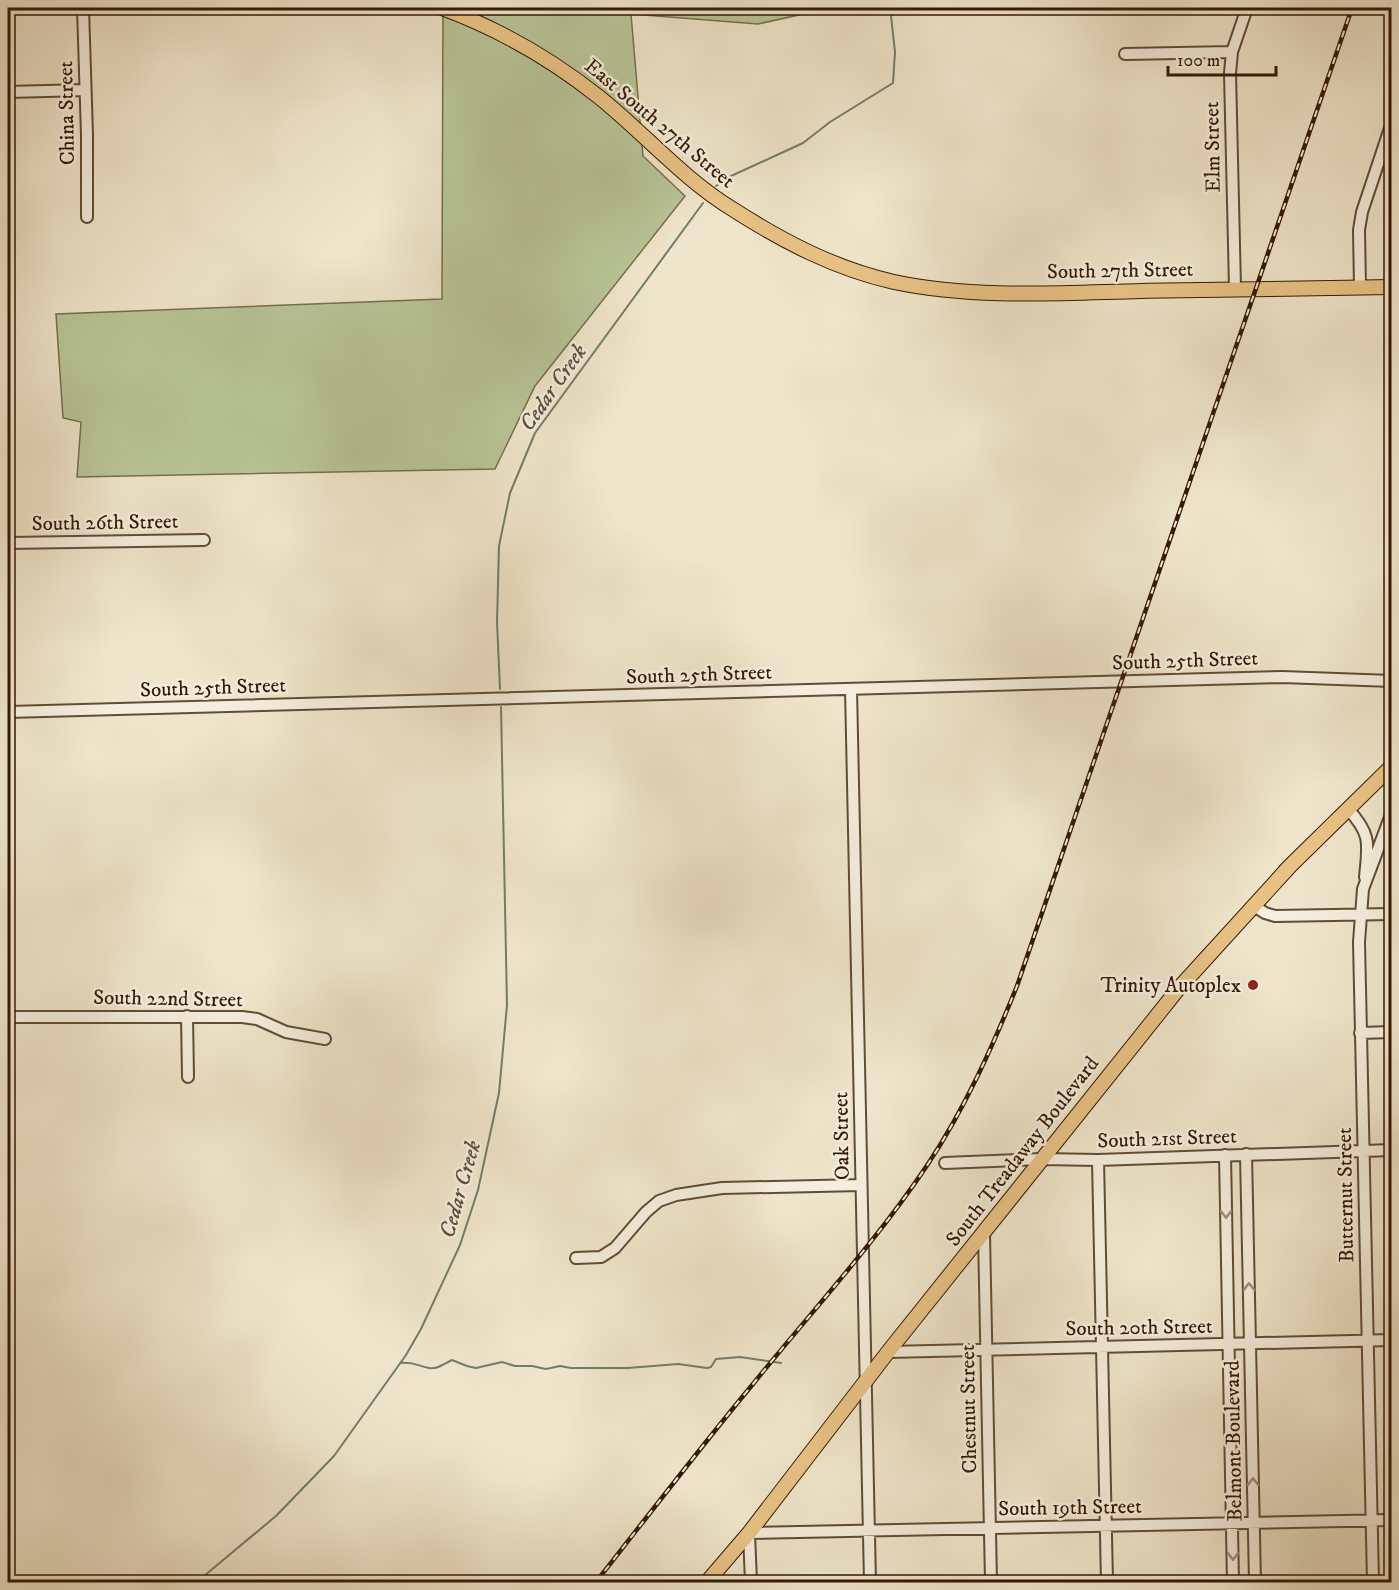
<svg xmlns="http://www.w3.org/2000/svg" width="1399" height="1590" font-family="'IM FELL DW Pica',serif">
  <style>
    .green { fill: #b8c598; stroke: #766f4e; stroke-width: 1.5 }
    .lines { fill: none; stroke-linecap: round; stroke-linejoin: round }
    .stream { stroke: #717d6c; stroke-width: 2 }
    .minor-casing { stroke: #624c36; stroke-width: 14 }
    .major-casing { stroke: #331904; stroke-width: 16 }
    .minor { stroke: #f5eedd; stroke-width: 10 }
    .major { stroke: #e8c285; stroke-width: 14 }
    .rail-casing { stroke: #331904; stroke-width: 4.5 }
    .rail { stroke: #f5eedd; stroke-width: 2; stroke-dasharray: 7; stroke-linecap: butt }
    .oneway { stroke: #9e8e7b }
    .poi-dot { fill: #8f2418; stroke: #f5eedd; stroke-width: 2 }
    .labels { text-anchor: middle; stroke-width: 5; stroke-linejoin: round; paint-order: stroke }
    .street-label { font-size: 21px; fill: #331904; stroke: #f5eedd }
    .poi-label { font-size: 21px; fill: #331904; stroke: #f5eedd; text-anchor: end }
    .water-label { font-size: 22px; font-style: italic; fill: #575341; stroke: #f5eedd }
  </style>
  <rect width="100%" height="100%" fill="#efe5ca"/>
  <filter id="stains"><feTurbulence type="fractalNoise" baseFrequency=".00333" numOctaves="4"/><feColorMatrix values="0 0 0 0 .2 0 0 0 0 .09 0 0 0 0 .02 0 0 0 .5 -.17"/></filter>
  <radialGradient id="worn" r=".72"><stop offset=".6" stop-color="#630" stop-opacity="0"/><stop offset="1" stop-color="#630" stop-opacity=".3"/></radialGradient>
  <path class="green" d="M 443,8 L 831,8 L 758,24 L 631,14 L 643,156 L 685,196 L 535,386 L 495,469 L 77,477 L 81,422 L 63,418 L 56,314 L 442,299 Z"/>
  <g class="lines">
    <path class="stream" d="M 955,8 C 965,15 976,15 986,8
      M 716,186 L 731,176 L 803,143 L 830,122 L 893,83 L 895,52 L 891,16 L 894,8
      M 500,689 L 497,622 L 499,546 L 510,493 L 535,433 L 703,203
      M 400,1363 C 414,1361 417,1366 429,1368 C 437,1370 445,1363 452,1360 L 467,1366 L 476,1368 L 502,1362 L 515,1366 L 532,1366 L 546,1369 L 560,1366 L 571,1368 L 628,1368 L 678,1364 L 707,1368 L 711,1367 L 716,1359 L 740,1357 L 781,1363
      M 194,1582 L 204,1576 L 276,1516 L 334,1456 L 406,1355 L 421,1329 L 460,1245 L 478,1190 L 499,1093 L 507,1005 L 501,707"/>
    <defs>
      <path id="minor" d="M 83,8 L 87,135 L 87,217
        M 1125,54 L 1232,52
        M 8,92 L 85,90
        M 1360,287 L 1359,230 L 1362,212 L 1392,122
        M 1235,288 L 1230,73 L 1232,52 L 1247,8
        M 8,543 L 204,540
        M 851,689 L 870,1582
        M 8,712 L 1282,677 L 1392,681
        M 1348,809 C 1372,835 1368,844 1365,877
        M 1254,906 L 1265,913 L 1275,916 L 1392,914
        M 187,1016 L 188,1077
        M 8,1017 L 242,1017 L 257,1019 L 286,1032 L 325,1039
        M 1360,1033 L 1392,1032
        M 1246,1154 L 1255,1582
        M 1225,1155 L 1233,1582
        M 1098,1160 L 1107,1582
        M 945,1163 L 1042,1159 L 1098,1160 L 1392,1150
        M 984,1234 L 991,1582
        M 576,1258 L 601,1257 L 615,1248 L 646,1212 L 659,1201 L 676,1195 L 722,1188 L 861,1185
        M 888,1352 L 1392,1340
        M 751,1582 L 749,1533 L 1392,1520
        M 1373,1582 L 1359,942 L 1363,889 L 1392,812"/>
      <path id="major" d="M 442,8 C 499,29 551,59 599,97 C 645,134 683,179 734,210 C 784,242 836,269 894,282 C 975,299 1060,293 1142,291 C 1225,289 1308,288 1392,287
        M 707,1582 L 749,1533 L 888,1352 L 1179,988 L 1290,866 L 1392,766"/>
    </defs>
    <use href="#minor" class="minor-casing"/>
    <use href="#major" class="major-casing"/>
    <use href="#minor" class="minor"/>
    <use href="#major" class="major"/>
    <defs>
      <path id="rail" d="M 596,1582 C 648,1516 699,1449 753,1384 C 812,1311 876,1242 928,1164 C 965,1108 992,1048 1017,986 L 1352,8"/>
    </defs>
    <use href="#rail" class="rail-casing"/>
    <use href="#rail" class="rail"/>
  </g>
  <defs><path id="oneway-chevron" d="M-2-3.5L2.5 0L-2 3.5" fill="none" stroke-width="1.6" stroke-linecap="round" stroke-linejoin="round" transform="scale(1.5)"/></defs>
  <g class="oneway">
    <use href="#oneway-chevron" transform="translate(1226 1214) rotate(89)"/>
    <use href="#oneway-chevron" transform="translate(1249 1287) rotate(-91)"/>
    <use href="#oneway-chevron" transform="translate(1253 1482) rotate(-91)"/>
    <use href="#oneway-chevron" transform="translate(1233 1556) rotate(89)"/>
  </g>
  <circle class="poi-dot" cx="1253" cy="985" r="6"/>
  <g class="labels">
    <g class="street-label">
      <text transform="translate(66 113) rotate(-91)" y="7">China Street</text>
      <text transform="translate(660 123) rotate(40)" y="7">East South 27th Street</text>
      <text transform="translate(1212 147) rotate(-91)" y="7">Elm Street</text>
      <text transform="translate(1120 270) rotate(-1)" y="7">South 27th Street</text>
      <text transform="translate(105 522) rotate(-1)" y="7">South 26th Street</text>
      <text transform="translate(1185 660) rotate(-2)" y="7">South 25th Street</text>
      <text transform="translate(699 674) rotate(-2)" y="7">South 25th Street</text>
      <text transform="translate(213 687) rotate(-2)" y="7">South 25th Street</text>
      <text transform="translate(168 998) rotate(1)" y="7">South 22nd Street</text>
      <text transform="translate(841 1136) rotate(-91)" y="7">Oak Street</text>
      <text transform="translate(1167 1138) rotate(-2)" y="7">South 21st Street</text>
      <text transform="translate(1022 1151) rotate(-52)" y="7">South Treadaway Boulevard</text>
      <text transform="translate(1345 1195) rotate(-91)" y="7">Butternut Street</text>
      <text transform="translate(1139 1327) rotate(-1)" y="7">South 20th Street</text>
      <text transform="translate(968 1409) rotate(-91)" y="7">Chestnut Street</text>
      <text transform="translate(1233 1441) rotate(-91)" y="7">Belmont Boulevard</text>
      <text transform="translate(1070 1507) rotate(-1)" y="7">South 19th Street</text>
    </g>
    <g class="poi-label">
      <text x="1241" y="992">Trinity Autoplex</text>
    </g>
    <g class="water-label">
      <text transform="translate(552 387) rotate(-55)" y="8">Cedar Creek</text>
      <text transform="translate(459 1189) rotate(-74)" y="8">Cedar Creek</text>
    </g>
  </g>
  <rect width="1399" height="1590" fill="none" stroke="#efe5ca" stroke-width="30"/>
  <rect x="9" y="9" width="1381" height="1572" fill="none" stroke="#331904" stroke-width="3"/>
  <rect x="15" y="15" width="1369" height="1560" fill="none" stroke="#331904" stroke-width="1.5"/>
  <path d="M1168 66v9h108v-9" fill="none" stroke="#331904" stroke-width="3"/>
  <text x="1177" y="66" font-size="18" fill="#331904" stroke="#f5eedd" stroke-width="4.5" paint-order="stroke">100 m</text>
  <rect width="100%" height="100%" filter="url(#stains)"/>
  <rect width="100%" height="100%" fill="url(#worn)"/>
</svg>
